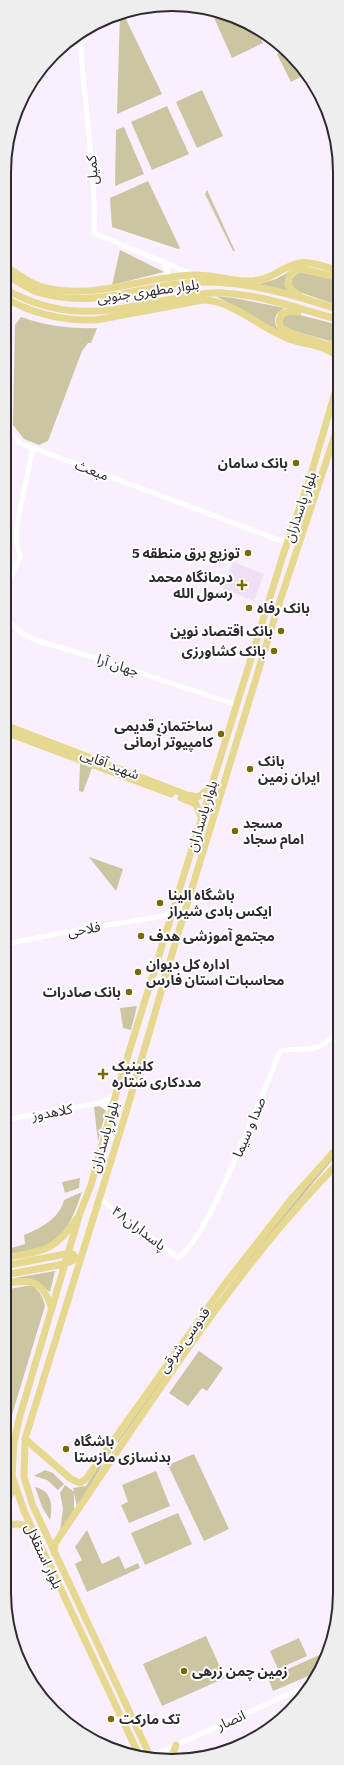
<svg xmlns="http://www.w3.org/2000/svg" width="344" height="1765" font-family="Literata,'Noto Sans Arabic',serif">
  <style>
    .built { fill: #f0e0f6 }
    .green { fill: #cbc5a2 }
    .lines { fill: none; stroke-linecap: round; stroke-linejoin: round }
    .minor { stroke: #fff; stroke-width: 5 }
    .major { stroke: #e6d98f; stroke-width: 7 }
    .poi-dot { fill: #786900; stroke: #fff; stroke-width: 1.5 }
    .labels { text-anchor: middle; stroke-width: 4; stroke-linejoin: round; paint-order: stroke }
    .street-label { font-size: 14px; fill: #2e2a30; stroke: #fff }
    .poi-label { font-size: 14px; font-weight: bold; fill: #2e2a30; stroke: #fff; text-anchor: start }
    .rim { fill: none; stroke: #2e2a30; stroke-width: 2 }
  </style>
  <rect width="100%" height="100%" fill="#faefff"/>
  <path class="built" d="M 233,562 L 264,574 L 254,601 L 223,588 Z"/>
  <path class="green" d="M 211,11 L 247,21 L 257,29 L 263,43 L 232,58 Z
    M 123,13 L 162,94 L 117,114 L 120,14 Z
    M 286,50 L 291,53 L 306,74 L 291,82 L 277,54 Z
    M 202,90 L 223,136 L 197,148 L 176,102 Z
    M 167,106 L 189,154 L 152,170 L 131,122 Z
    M 124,127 L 144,174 L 115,186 L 116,130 Z
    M 148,181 L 180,248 L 178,249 L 112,227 L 110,198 Z
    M 207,190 L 235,251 L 233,251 L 205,194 Z
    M 120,250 L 164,272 L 112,285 Z
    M 299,272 L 340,281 L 340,306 L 299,292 L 292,287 L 291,279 Z
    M 287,273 L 285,284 L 290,293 L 256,285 L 276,279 Z
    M 216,296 L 234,298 L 285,308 C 273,314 272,323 280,332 Z
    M 292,313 L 339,325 L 339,339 L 330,341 L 287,329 L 284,327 L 282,321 L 285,316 Z
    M 21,317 C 46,326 71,329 97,328 L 91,343 L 88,343 L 82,351 L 48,441 L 39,445 L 24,439 L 13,425 L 15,325 Z
    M 80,763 L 92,768 L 83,792 L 79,791 Z
    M 89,857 L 123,869 L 116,891 Z
    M 137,1006 L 131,1030 L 123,1028 L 120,1008 Z
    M 100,1106 L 106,1111 L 98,1141 L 94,1107 Z
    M 339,1149 L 339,1152 L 276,1228 L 168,1373 L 118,1443 L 117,1442 C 187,1342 258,1241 339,1149 Z
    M 80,1178 L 79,1188 L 65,1193 L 62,1182 Z
    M 82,1192 C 75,1212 66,1239 44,1247 C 32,1251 17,1253 4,1256 L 4,1250 L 25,1244 L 24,1235 C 41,1228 59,1219 64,1200 Z
    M 55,1271 L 50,1292 C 35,1279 29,1278 9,1279 Z
    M 26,1286 L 33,1286 C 40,1292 43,1297 45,1306 L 8,1428 L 4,1427 L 4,1290 Z
    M 199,1351 L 223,1368 L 207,1391 L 202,1388 L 188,1406 L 169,1393 Z
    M 110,1449 L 112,1450 L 77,1507 L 73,1488 L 86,1486 Z
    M 194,1454 L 229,1529 L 204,1541 L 168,1465 Z
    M 45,1470 L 53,1473 L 64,1484 L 58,1490 L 47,1480 L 34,1476 Z
    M 156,1471 L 170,1506 L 129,1523 L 121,1505 L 128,1502 L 122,1485 Z
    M 65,1485 L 74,1492 L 74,1510 L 60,1532 L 63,1509 L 60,1493 Z
    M 35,1487 C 52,1491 53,1505 50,1520 L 42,1507 Z
    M 178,1513 L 192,1544 L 145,1565 L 131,1533 Z
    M 87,1530 L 102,1564 L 119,1556 L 125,1569 L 138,1563 L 140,1568 L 87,1592 L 75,1564 L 82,1560 L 75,1547 Z
    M 206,1636 L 225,1678 L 162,1706 L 143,1664 Z
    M 299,1638 L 307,1656 L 278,1669 L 270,1651 Z
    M 326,1652 L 320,1671 L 273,1691 L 268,1678 Z"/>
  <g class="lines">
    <path class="minor" d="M 80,34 C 83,100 96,166 94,233 L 194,275
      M 162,261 L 168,272 L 166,276 L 164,278
      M 5,305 L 6,315 L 15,306 L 19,306
      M 6,315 L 10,431 L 20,443 L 287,543
      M 5,591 L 20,557 L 16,539 L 17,524 L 33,448
      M 5,617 L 21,633 L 35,640 L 89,656 L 237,705
      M 5,944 L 72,931 L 163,916 L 172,912
      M 99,1103 L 112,1110
      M 4,1120 L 99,1103 L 116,1095
      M 99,1198 L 178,1258 C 203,1238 225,1182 238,1152 C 252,1118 267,1085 280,1051 C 309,1046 318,1057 339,1028
      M 150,1757 L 311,1684"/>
    <path class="major" d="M 5,266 C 16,272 27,282 39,286 C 91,302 141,277 193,275 C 215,274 237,284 259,280 C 272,278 282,268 295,264 C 308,259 327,268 340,271
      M 5,274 C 15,280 26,288 37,292 C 98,311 142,283 200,282 C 247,281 295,295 340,310
      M 5,289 C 64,322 105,312 167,300 C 186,296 205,292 224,293 C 264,295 302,310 340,320
      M 299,295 L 292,291 L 288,284 L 290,274 L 297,270 L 302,269 L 340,278
      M 5,298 C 33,314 64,321 96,320 L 203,300 C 233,300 262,330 292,340 C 307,345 328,346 339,358
      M 298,312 L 289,311 L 282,314 L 279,321 L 281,328 L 291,333 L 328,345 L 339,343
      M 5,725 L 187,795 L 198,797 L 210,788
      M 5,732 L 171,794
      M 181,798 L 196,804 L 201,817
      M 4,1258 C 42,1251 55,1252 77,1218
      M 4,1266 L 70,1253 L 73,1254
      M 4,1275 L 65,1264 L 80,1257
      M 4,1284 C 32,1278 43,1281 52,1309
      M 25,1439 L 71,1479 L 80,1483 L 86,1479 L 222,1288 L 293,1197 L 339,1146
      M 4,1505 L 15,1487
      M 4,1514 C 9,1517 10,1521 8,1526
      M 4,1528 C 15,1522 21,1523 31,1529
      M 54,1553 L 55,1544 L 60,1536 C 127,1438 192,1336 267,1243 C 290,1215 314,1188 339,1162
      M 139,1755 L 24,1511 L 12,1476 L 14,1443 L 19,1419 L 80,1213 L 91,1185 L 116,1094 L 284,552 L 310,478 L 339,379
      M 151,1758 L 33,1506 L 24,1477 L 25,1439 L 127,1109 L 177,937 L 276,613 L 339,423
      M 171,1759 L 176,1745"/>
  </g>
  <g class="poi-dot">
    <circle cx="296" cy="463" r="4"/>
    <circle cx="248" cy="553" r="4"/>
    <path d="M240 579h4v4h4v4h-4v4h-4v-4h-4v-4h4z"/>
    <circle cx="249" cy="608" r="4"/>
    <circle cx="281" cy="631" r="4"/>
    <circle cx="274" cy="651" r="4"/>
    <circle cx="221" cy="734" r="4"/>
    <circle cx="250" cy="769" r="4"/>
    <circle cx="235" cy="831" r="4"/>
    <circle cx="160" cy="903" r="4"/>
    <circle cx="141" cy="936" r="4"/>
    <circle cx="138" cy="972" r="4"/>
    <circle cx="129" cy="992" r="4"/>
    <path d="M101 1068h4v4h4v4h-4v4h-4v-4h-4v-4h4z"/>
    <circle cx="66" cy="1449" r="4"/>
    <circle cx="184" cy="1671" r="4"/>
    <circle cx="111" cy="1719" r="4"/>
  </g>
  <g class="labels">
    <g class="street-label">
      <text transform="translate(92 170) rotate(-94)" y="5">کمیل</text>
      <text transform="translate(148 291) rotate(-8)" y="5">بلوار مطهری جنوبی</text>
      <text transform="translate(92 470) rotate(21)" y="5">مبعث</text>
      <text transform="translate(300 507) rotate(-71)" y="5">بلوار پاسداران</text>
      <text transform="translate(118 665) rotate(18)" y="5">جهان آرا</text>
      <text transform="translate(110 764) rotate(21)" y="5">شهید آقایی</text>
      <text transform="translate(202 816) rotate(-73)" y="5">بلوار پاسداران</text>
      <text transform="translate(84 929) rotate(-10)" y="5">فلاحی</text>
      <text transform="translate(52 1112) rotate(-10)" y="5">کلاهدوز</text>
      <text transform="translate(249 1127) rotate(-67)" y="5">صدا و سیما</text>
      <text transform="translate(104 1137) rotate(-74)" y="5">بلوار پاسداران</text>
      <text transform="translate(139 1228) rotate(37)" y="5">پاسداران۴۸</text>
      <text transform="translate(184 1340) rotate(-54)" y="5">قدوسی شرقی</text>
      <text transform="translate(44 1556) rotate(65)" y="5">بلوار استقلال</text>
      <text transform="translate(231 1720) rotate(-24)" y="5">انصار</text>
    </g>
    <g class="poi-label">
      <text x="288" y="468" text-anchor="end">بانک سامان</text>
      <text x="240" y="558" text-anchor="end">توزیع برق منطقه 5</text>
      <text x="233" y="582" text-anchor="end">درمانگاه محمد<tspan x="233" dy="16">رسول الله</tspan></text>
      <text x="257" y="613">بانک رفاه</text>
      <text x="273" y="636" text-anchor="end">بانک اقتصاد نوین</text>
      <text x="266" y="656" text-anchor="end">بانک کشاورزی</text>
      <text x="213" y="731" text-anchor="end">ساختمان قدیمی<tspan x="213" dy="16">کامپیوتر آرمانی</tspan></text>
      <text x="258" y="766">بانک<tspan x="258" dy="16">ایران زمین</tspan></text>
      <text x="243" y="828">مسجد<tspan x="243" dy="16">امام سجاد</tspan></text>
      <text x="168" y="900">باشگاه الینا<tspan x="168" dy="16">ایکس بادی شیراز</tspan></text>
      <text x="149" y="941">مجتمع آموزشی هدف</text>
      <text x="146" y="969">اداره کل دیوان<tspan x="146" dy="16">محاسبات استان فارس</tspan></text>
      <text x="121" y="997" text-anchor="end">بانک صادرات</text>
      <text x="112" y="1071">کلینیک<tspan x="112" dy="16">مددکاری سَتاره</tspan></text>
      <text x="74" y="1446">باشگاه<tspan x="74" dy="16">بدنسازی مازستا</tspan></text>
      <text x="192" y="1676">زمین چمن زرهی</text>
      <text x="119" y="1724">تک مارکت</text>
    </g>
  </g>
  <path d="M0 0H344V1765H0ZM172 11H172A161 161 0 0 1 333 172V1593A161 161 0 0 1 172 1754H172A161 161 0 0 1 11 1593V172A161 161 0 0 1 172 11Z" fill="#eee" fill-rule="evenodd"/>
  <path class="rim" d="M172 11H172A161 161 0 0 1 333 172V1593A161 161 0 0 1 172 1754H172A161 161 0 0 1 11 1593V172A161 161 0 0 1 172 11Z"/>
</svg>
